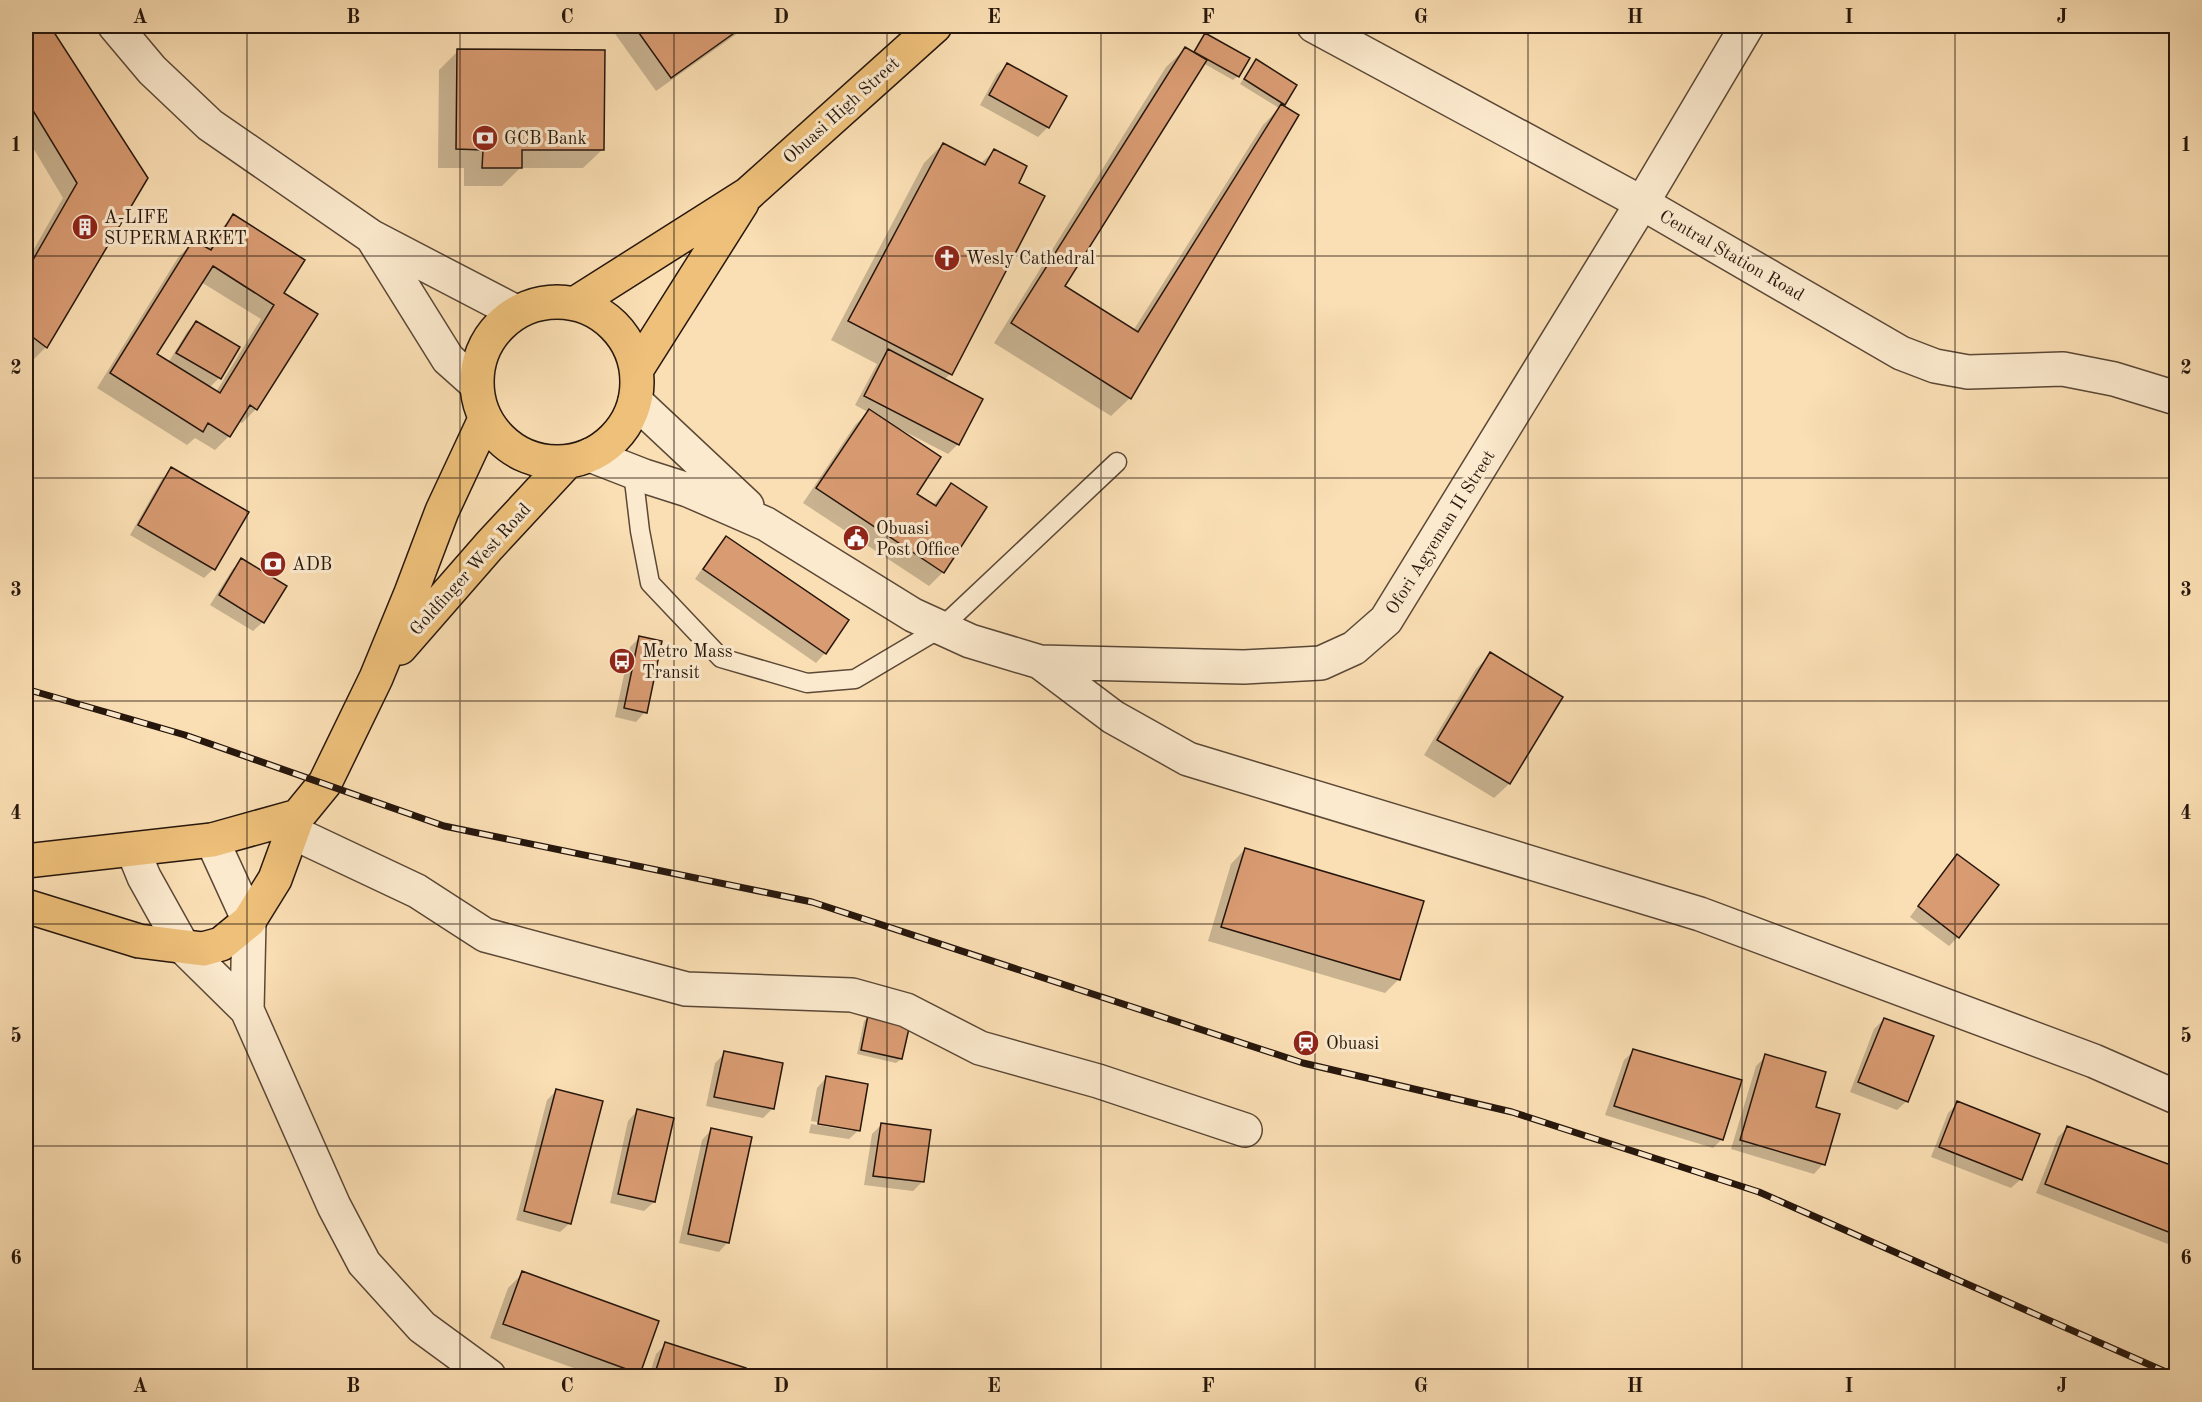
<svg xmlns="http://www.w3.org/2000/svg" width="2202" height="1402" font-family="'Old Standard TT',serif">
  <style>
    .shadow { fill: #0003; fill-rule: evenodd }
    .building { fill: #d99b72; stroke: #26160c; stroke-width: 1.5; fill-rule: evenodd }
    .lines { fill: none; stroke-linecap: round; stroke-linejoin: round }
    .service-casing { stroke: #5b4836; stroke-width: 21 }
    .minor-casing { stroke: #5b4836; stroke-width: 36 }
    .tertiary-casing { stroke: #5b4836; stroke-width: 36 }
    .primary-casing { stroke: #26160c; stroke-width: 36 }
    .service { stroke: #fceace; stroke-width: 18 }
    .minor { stroke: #fceace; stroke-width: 33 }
    .tertiary { stroke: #fceace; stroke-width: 33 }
    .primary { stroke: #eec07a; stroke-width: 33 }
    .rail-casing { stroke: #26160c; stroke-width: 7 }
    .rail { stroke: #fceace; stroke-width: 4.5; stroke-dasharray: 14; stroke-linecap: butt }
    .grid { fill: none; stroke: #26160c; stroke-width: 1.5; stroke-opacity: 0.55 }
    .labels { text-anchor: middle; stroke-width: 6; stroke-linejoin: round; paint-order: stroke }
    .street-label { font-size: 18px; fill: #26160c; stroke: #fceace }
    .poi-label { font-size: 18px; fill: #26160c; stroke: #fceace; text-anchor: start }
    .neatline { fill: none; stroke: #26160c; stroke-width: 2 }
    .grid-label { font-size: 20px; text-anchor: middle; font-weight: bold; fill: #26160c }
  </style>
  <rect width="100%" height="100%" fill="#fbdfb4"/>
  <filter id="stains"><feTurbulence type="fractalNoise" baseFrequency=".00333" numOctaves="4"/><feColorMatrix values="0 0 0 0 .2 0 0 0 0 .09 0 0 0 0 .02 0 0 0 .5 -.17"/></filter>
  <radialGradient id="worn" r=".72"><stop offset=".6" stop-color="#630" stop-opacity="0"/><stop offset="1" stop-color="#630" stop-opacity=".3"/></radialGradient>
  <path class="shadow" d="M 26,26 L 48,26 L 146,178 L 46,347 L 32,361 L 26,357 L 26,263 L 63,198 L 26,136 Z
    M 619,26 L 748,26 L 656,91 L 613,31 Z
    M 1205,35 L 1238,76 L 1233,80 L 1203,63 L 1063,287 L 1133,331 L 1263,125 L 1279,108 L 1240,84 L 1252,66 L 1284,104 L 1130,398 L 1111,416 L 994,343 L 1166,67 L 1185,49 L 1193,53 Z
    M 458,51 L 602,150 L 583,168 L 520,168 L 502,186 L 464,186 L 464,168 L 438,168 L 439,70 Z
    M 1007,65 L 1048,127 L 1038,137 L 980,105 L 997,74 Z
    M 943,144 L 980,164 L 994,151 L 1017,183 L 950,374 L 944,380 L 981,400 L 958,444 L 948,454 L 900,429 L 899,431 L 914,494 L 932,506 L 951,485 L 943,572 L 929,586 L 803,503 L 855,425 L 868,412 L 855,405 L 877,364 L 831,340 L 924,163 Z
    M 233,216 L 282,294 L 256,409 L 242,423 L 238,421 L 229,436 L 215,450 L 195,438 L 187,445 L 97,388 L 179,256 L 194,242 L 207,250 L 219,231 ZM 201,282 L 261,319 L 216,392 L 209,388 L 219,378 L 238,347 L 196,322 L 187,332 L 168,363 L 155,355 Z
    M 172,469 L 213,569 L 204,578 L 130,535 L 162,479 Z
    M 727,537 L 825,653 L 816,663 L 695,579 L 717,547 Z
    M 241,560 L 263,622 L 253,631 L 210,605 L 232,570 Z
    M 639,638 L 645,712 L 636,722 L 615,717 L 630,647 Z
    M 1491,654 L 1561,698 L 1509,784 L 1494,798 L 1424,755 L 1476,669 Z
    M 1245,849 L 1399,979 L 1385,993 L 1208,941 L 1231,864 Z
    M 1957,856 L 1958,937 L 1949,946 L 1910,917 L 1948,865 Z
    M 869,1017 L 901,1059 L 896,1063 L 857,1054 L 864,1021 Z
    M 1884,1019 L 1907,1101 L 1897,1110 L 1850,1092 L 1874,1029 Z
    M 1634,1051 L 1722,1139 L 1713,1148 L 1605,1115 L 1624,1060 Z
    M 725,1053 L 773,1108 L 763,1118 L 706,1106 L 715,1063 Z
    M 1766,1056 L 1814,1108 L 1823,1164 L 1814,1174 L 1731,1149 L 1756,1066 Z
    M 826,1078 L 859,1130 L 849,1139 L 809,1133 L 811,1124 L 853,1131 L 853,1128 L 811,1121 L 817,1088 Z
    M 557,1090 L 570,1223 L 560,1232 L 516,1220 L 547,1100 Z
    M 1958,1103 L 2021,1179 L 2011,1188 L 1931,1157 L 1948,1113 Z
    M 637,1111 L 654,1202 L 644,1211 L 610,1203 L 628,1121 Z
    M 881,1125 L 922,1182 L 913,1191 L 864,1185 L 872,1134 Z
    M 2068,1127 L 2176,1169 L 2176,1243 L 2173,1246 L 2036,1193 L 2058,1137 Z
    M 711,1130 L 728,1242 L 719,1252 L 679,1243 L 702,1140 Z
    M 523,1273 L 639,1373 L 635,1376 L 596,1376 L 490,1338 L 508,1288 Z
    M 666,1344 L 744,1369 L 742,1376 L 649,1376 L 656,1354 Z"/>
  <path class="building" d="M 26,26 L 50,26 L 148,178 L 47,348 L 26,332 L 26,272 L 77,183 L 26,99 Z
    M 634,26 L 744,26 L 671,78 Z
    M 1205,33 L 1250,58 L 1239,77 L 1194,52 Z
    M 1185,47 L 1207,60 L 1065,286 L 1138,332 L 1281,104 L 1299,115 L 1131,399 L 1011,323 Z
    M 457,49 L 605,50 L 604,150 L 522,150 L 522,168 L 482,168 L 483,150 L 456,149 Z
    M 1256,59 L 1297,85 L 1285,105 L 1244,79 Z
    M 1007,63 L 1067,96 L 1049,128 L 989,95 Z
    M 943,143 L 985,165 L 994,149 L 1027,166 L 1019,183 L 1045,196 L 952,375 L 848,321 Z
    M 233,214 L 305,260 L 284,293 L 318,314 L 257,410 L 250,405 L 230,437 L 208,423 L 203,432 L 110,373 L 193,240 L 211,250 ZM 213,266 L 274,305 L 220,393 L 157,354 Z
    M 196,321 L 240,347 L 221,379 L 176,353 Z
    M 888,349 L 983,399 L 959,445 L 864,396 Z
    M 26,405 L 33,408 L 26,431 Z
    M 869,409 L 941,457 L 917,494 L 936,506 L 951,483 L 987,507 L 944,573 L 816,488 Z
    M 171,467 L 249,512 L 215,570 L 138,525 Z
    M 726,536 L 849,620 L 826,654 L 703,569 Z
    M 241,558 L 287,586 L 264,623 L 219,595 Z
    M 639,636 L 662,641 L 647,713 L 624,708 Z
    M 1490,652 L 1563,697 L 1510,784 L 1437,740 Z
    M 1245,848 L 1424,901 L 1400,980 L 1221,927 Z
    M 1957,854 L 1999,885 L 1959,938 L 1918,906 Z
    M 868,1015 L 910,1024 L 902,1059 L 861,1050 Z
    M 1884,1018 L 1934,1036 L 1908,1102 L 1858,1082 Z
    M 1633,1049 L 1742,1080 L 1723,1140 L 1614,1106 Z
    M 724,1051 L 783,1063 L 774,1109 L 714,1097 Z
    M 1765,1054 L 1826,1072 L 1816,1107 L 1840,1114 L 1825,1165 L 1740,1140 Z
    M 826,1076 L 868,1084 L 860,1131 L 818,1124 Z
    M 556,1089 L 603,1101 L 571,1224 L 524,1211 Z
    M 1957,1101 L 2040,1134 L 2022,1180 L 1939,1147 Z
    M 637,1109 L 674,1118 L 655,1202 L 618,1194 Z
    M 881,1123 L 931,1130 L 924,1182 L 873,1176 Z
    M 2067,1126 L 2176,1167 L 2176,1235 L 2045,1184 Z
    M 711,1128 L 752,1137 L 729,1243 L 688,1234 Z
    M 522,1271 L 659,1321 L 640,1374 L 503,1324 Z
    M 665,1342 L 746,1368 L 743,1376 L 654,1376 Z"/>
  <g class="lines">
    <defs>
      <path id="service" d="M 633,472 L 640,531 L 650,583 L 721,658 L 807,683 L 855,679 L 941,628 L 1117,462"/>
      <path id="minor" d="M 115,26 L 152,70 L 210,125 L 372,237 L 516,312
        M 372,237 L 448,359 L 476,384
        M 635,401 L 747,506
        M 590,455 L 644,476 L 688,490 L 766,524 L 913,615 L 970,641 L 1040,662 L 1244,667 L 1321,663 L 1354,648 L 1386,620 L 1642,203 L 1747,26
        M 1040,662 L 1113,717 L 1188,759 L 1700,914 L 2094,1061 L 2176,1097
        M 292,832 L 417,891 L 485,935 L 686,989 L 852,995 L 906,1010 L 980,1048 L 1098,1081 L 1245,1130
        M 212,840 L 249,921 L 247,1010
        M 133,850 L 144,877 L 183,947 L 247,1010 L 334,1206 L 364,1263 L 422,1327 L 489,1376"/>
      <path id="tertiary" d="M 1314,26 L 1642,203 L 1901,353 L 1935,366 L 1968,372 L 2063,369 L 2114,379 L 2176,398"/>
      <path id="primary" d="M477 382a80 80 0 1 1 160 0a80 80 0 1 1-160 0Z
        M 576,303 L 748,194 L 935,26
        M 637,369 L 742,203
        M 400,648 L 489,546 L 567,462
        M 26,861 L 212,840 L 298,816
        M 26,906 L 139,941 L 203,949 L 221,944 L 249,921 L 275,879 L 298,816 L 325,783 L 376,678 L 411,593 L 442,511 L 485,419"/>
    </defs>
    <use href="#service" class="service-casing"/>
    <use href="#minor" class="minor-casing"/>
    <use href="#tertiary" class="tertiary-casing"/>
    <use href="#primary" class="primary-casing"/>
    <use href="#service" class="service"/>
    <use href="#minor" class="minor"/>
    <use href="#tertiary" class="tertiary"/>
    <use href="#primary" class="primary"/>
    <defs>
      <path id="rail" d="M 26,689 L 185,735 L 444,826 L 812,902 L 1303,1063 L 1512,1112 L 1759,1192 L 2175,1376"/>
    </defs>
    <use href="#rail" class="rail-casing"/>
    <use href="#rail" class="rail"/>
  </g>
  <path class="grid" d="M 247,26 L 247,1376M 460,26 L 460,1376M 674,26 L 674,1376M 887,26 L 887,1376M 1101,26 L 1101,1376M 1315,26 L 1315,1376M 1528,26 L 1528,1376M 1742,26 L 1742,1376M 1955,26 L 1955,1376M 26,256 L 2176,256M 26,478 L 2176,478M 26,701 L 2176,701M 26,924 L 2176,924M 26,1146 L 2176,1146"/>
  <defs>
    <symbol id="bank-disc" viewBox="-11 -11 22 22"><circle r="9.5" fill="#8f2418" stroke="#fceace"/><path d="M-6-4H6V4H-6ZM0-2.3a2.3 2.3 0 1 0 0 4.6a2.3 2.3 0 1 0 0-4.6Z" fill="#fff"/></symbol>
    <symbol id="building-disc" viewBox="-11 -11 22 22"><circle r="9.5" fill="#8f2418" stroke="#fceace"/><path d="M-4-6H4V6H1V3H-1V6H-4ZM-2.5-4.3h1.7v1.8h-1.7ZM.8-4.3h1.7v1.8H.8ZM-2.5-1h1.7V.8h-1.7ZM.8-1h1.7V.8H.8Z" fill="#fff"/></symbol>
    <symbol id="church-disc" viewBox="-11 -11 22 22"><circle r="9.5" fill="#8f2418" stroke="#fceace"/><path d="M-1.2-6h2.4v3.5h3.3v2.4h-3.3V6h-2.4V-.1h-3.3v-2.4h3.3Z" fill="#fff"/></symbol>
    <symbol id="civic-disc" viewBox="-11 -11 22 22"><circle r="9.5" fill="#8f2418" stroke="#fceace"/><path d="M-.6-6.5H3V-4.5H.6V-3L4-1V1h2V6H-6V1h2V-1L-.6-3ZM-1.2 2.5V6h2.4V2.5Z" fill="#fff"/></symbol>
    <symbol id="bus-disc" viewBox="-11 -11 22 22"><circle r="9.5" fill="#8f2418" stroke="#fceace"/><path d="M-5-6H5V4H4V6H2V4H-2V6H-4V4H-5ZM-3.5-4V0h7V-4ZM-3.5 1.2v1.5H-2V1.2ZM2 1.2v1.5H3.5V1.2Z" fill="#fff"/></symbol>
    <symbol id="station-disc" viewBox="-11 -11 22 22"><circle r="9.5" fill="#8f2418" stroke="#fceace"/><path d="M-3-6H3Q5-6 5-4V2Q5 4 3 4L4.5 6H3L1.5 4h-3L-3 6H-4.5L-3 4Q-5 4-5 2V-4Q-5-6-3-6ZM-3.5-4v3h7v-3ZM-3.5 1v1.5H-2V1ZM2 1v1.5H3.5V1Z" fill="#fff"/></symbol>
  </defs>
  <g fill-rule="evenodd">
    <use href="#bank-disc" x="470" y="123" width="30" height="30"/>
    <use href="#building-disc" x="70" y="212" width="30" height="30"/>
    <use href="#church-disc" x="932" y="243" width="30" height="30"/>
    <use href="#civic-disc" x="841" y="523" width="30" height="30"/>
    <use href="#bank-disc" x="258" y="549" width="30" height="30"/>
    <use href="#bus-disc" x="607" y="646" width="30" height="30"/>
    <use href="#station-disc" x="1291" y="1028" width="30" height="30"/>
  </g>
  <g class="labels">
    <g class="street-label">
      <text transform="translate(841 110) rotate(-42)" y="6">Obuasi High Street</text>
      <text transform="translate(1732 255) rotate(30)" y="6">Central Station Road</text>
      <text transform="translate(1440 532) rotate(-58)" y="6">Ofori Agyeman II Street</text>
      <text transform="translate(470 569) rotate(-48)" y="6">Goldfinger West Road</text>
    </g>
    <g class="poi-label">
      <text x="504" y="144">GCB Bank</text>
      <text x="104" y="223">A-LIFE<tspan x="104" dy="21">SUPERMARKET</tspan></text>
      <text x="966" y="264">Wesly Cathedral</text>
      <text x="876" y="534">Obuasi<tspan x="876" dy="21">Post Office</tspan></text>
      <text x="292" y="570">ADB</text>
      <text x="642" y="657">Metro Mass<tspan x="642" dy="21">Transit</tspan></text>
      <text x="1326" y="1049">Obuasi</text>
    </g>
  </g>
  <rect width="2202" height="1402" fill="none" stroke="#fbdfb4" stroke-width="66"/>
  <rect x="33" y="33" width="2136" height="1336" class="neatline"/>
  <g class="grid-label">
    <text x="140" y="23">A</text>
    <text x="353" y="23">B</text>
    <text x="567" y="23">C</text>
    <text x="781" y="23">D</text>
    <text x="994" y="23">E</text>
    <text x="1208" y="23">F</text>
    <text x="1421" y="23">G</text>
    <text x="1635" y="23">H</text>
    <text x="1849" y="23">I</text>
    <text x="2062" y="23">J</text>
    <text x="16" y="151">1</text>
    <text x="2186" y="151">1</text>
    <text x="16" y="374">2</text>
    <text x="2186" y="374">2</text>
    <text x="16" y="596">3</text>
    <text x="2186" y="596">3</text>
    <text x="16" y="819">4</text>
    <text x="2186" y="819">4</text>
    <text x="16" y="1042">5</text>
    <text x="2186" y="1042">5</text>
    <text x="16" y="1264">6</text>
    <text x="2186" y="1264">6</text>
    <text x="140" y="1392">A</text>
    <text x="353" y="1392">B</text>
    <text x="567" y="1392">C</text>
    <text x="781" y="1392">D</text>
    <text x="994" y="1392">E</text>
    <text x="1208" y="1392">F</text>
    <text x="1421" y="1392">G</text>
    <text x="1635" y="1392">H</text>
    <text x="1849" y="1392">I</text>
    <text x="2062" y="1392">J</text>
  </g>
  <rect width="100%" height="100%" filter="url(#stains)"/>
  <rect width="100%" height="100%" fill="url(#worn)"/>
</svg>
